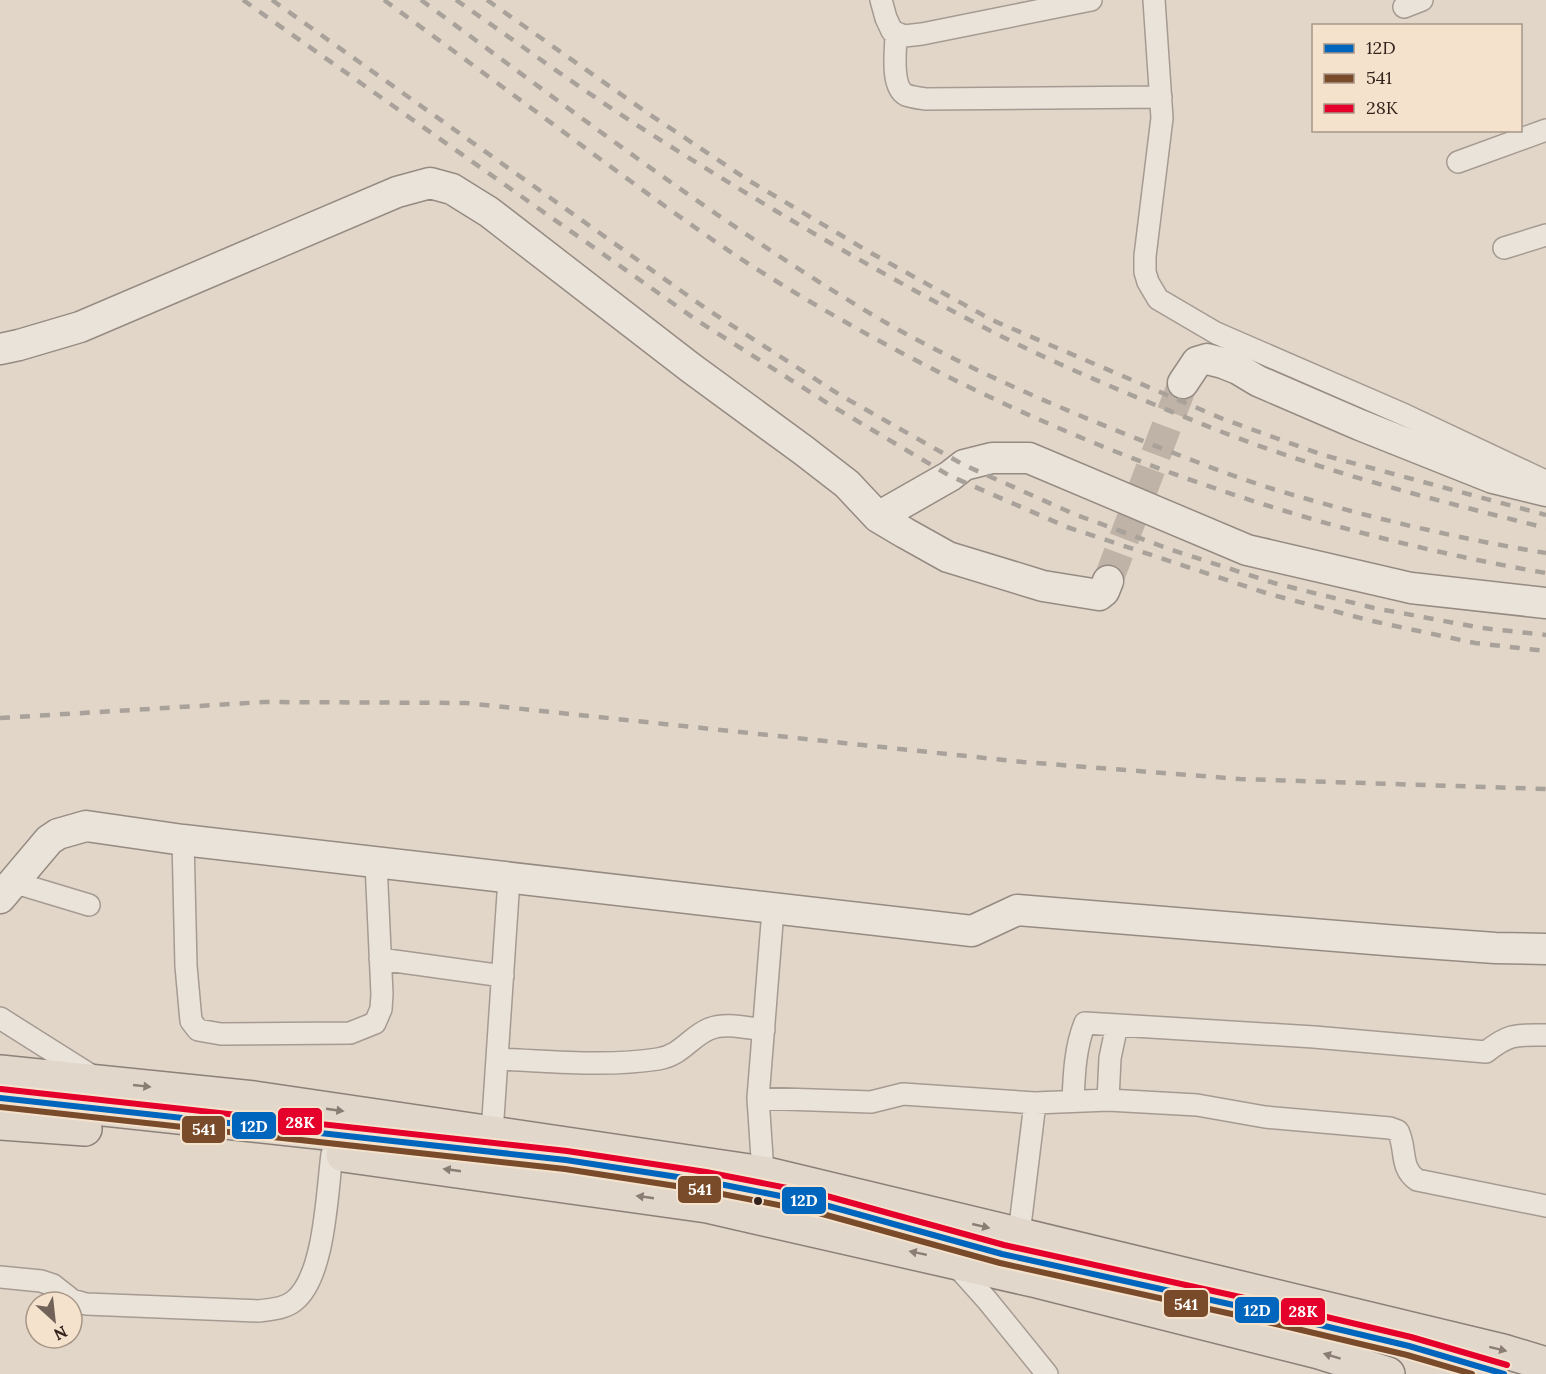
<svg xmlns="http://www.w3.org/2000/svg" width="1546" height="1374" font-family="Lora,serif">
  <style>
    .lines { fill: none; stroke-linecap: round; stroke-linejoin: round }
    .secondary-tunnel { stroke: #bfb2a6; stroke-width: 30; stroke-dasharray: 30 15; stroke-linecap: butt }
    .street-casing { stroke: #a69b92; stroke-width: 24 }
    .secondary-casing { stroke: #968b82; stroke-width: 33 }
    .primary-casing { stroke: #8c8179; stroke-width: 36 }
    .street { stroke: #eae3da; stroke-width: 21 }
    .secondary { stroke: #eae3da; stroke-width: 30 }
    .primary { stroke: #e1d7cb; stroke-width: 33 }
    .rail { stroke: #a9a29b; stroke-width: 4.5; stroke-dasharray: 10 10; stroke-linecap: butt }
    .bus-1-casing { stroke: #f4e2cd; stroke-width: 10 }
    .bus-2-casing { stroke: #f4e2cd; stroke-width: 10 }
    .bus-3-casing { stroke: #f4e2cd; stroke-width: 10 }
    .bus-1 { stroke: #0065bd; stroke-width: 6 }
    .bus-2 { stroke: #7a4b2a; stroke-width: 6 }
    .bus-3 { stroke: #e4002b; stroke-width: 6 }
    .oneway { fill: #8a7d74 }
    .bus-dot { fill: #33231c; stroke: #f4e2cd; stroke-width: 2 }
    .line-badge { stroke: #f4e2cd; stroke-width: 2 }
    .badge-label { font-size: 16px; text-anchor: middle; font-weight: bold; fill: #fff }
  </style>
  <rect width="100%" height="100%" fill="#e2d6c8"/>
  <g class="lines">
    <path class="secondary-tunnel" d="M 1108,581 L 1183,383"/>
    <defs>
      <path id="street" d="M 881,0 L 886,18 L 892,31 L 904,36 L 922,34 L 1091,0
        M 1154,0 L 1162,118 L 1145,256 L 1145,272 L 1148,282 L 1158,299 L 1216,333 L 1405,415 L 1545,481
        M 1404,7 L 1422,0
        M 896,34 C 896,49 890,86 906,95 C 911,97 919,98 925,99 L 1161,97
        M 1458,162 L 1546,130
        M 1504,248 L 1546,235
        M 183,840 L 186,966 L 191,1021 L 198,1030 L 221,1034 L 350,1033 L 375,1023 L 381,1009 L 382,994 L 376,863
        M 15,880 L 26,886 L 89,905
        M 380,959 L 503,976
        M 0,1018 L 95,1078
        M 497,1059 C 550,1061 606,1067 658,1059 C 682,1055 690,1037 709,1029 C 726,1022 746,1028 764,1030
        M 758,1098 L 871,1102 L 903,1094 L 1035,1103 L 1108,1100 L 1110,1058 L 1117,1025
        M 1108,1100 L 1197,1105 L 1265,1117 L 1390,1128 L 1398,1131 C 1407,1149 1399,1167 1417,1180 L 1546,1206
        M 1073,1101 C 1074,1076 1075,1047 1085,1023 L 1314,1037 L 1486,1052 C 1510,1033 1517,1035 1546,1035
        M 492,1133 L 509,879
        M 763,1173 L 758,1098 L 773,910
        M 1019,1234 L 1035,1103
        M 953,1262 L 987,1300 L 1047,1374
        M 0,1277 L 41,1281 L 53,1285 L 72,1300 L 86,1304 L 259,1311 C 272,1309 284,1309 294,1301 C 325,1277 327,1192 332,1154"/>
      <path id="secondary" d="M 0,349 L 19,345 L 80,327 L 397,192 L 430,183 L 452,189 L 489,212 L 691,368 L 803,450 L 847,484 L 878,517 L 905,533 L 948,557 L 1043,586 L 1099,595 L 1104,591 L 1108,581
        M 1183,383 L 1197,362 L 1207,359 L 1223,363 L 1238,369 L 1258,381 L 1360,425 L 1493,478 L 1546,491
        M 878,517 L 950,476 L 964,465 L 992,458 L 1029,458 L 1247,550 L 1411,588 L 1546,603
        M 0,898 L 49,840 L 58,834 L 86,826 L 183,840 L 972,931 L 1017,910 L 1398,941 L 1495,948 L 1546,949"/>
      <path id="primary" d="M 0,1072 L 254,1098 L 763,1173 L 1503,1351 L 1546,1364
        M 0,1098 L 382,1139
        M 0,1123 L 85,1129
        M 343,1155 L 707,1206 L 1037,1281 L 1319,1352 L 1388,1374"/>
    </defs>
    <use href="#street" class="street-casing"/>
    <use href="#secondary" class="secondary-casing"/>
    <use href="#primary" class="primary-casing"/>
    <use href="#street" class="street"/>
    <use href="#secondary" class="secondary"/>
    <use href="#primary" class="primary"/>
    <path class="rail" d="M 243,0 L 698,321 L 832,406 L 950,476 L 1067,527 L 1269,594 L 1372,621 L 1475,643 L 1546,651
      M 272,0 L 708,310 L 840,395 L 964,465 L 1074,514 L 1172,550 L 1274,583 L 1374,608 L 1482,628 L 1546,635
      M 384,0 C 455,52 526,104 596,156 C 651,196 706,237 763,273 C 1003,423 1268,525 1546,573
      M 421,0 C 570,109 717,222 876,317 C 957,364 1043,401 1130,436 C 1177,454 1225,474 1273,489 C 1363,516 1454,538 1546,553
      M 456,0 C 518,43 579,88 643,129 C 755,200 869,268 987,329 C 1061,367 1140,399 1217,430 C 1324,472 1435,500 1546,528
      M 487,0 L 649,114 L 748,180 L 871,253 L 992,320 L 1223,419 L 1323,455 L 1546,515
      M 0,718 L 264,702 L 466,703 L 1023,762 L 1240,779 L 1546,789"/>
    <defs>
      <path id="bus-1" d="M 0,1098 L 566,1160 L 704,1181 L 821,1204 L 1002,1254 L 1261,1311 L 1409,1346 L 1504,1374"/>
      <path id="bus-2" d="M 0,1107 L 565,1169 L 702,1190 L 819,1213 L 1000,1263 L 1259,1320 L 1407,1355 L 1472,1374"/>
      <path id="bus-3" d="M 1,1089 L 567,1151 L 706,1172 L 823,1195 L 1004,1245 L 1263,1302 L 1411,1337 L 1507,1365"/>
    </defs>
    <use href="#bus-1" class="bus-1-casing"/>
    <use href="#bus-2" class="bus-2-casing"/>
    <use href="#bus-3" class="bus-3-casing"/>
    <use href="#bus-1" class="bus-1"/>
    <use href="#bus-2" class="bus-2"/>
    <use href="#bus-3" class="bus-3"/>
  </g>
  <defs><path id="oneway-solid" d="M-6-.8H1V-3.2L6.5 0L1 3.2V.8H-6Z" transform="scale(1.5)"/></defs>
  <g class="oneway">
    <use href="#oneway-solid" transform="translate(142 1086) rotate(6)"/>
    <use href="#oneway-solid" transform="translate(335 1110) rotate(8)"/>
    <use href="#oneway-solid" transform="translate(452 1170) rotate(-172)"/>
    <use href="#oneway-solid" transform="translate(645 1197) rotate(-172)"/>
    <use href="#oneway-solid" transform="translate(981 1226) rotate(13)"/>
    <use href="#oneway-solid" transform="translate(918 1253) rotate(-168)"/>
    <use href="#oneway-solid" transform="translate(1498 1349) rotate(14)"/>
    <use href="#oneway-solid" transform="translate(1332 1356) rotate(-163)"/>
  </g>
  <circle class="bus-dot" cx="758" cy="1201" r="5"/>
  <g class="line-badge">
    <rect x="277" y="1107" width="46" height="29" rx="6" fill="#e4002b"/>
    <rect x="231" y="1111" width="46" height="29" rx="6" fill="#0065bd"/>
    <rect x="181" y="1115" width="45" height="29" rx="6" fill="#7a4b2a"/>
    <rect x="677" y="1175" width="45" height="29" rx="6" fill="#7a4b2a"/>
    <rect x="781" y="1186" width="46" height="29" rx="6" fill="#0065bd"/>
    <rect x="1163" y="1289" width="46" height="29" rx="6" fill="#7a4b2a"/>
    <rect x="1234" y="1296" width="46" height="28" rx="6" fill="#0065bd"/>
    <rect x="1280" y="1297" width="46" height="29" rx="6" fill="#e4002b"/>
  </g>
  <g class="badge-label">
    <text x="300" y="1128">28K</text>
    <text x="254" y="1132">12D</text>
    <text x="204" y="1135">541</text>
    <text x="700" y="1195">541</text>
    <text x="804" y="1206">12D</text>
    <text x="1186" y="1310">541</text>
    <text x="1257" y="1316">12D</text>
    <text x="1303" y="1317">28K</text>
  </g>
  <rect x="1312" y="24" width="210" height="108" fill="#f4e2cd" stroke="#a79686" stroke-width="1.5"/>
  <rect x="1324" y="44" width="30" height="9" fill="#0065bd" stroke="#a79686" stroke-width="1.5"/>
  <text x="1366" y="54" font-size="18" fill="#33231c">12D</text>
  <rect x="1324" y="74" width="30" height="9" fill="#7a4b2a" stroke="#a79686" stroke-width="1.5"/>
  <text x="1366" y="84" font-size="18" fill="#33231c">541</text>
  <rect x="1324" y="104" width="30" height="9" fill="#e4002b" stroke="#a79686" stroke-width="1.5"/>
  <text x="1366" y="114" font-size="18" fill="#33231c">28K</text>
  <g transform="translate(54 1320) rotate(153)"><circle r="28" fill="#f4e2cd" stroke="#a79686" stroke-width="1.5"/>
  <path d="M0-4.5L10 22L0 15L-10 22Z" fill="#706258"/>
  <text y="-9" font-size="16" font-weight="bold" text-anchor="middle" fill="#33231c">N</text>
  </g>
</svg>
